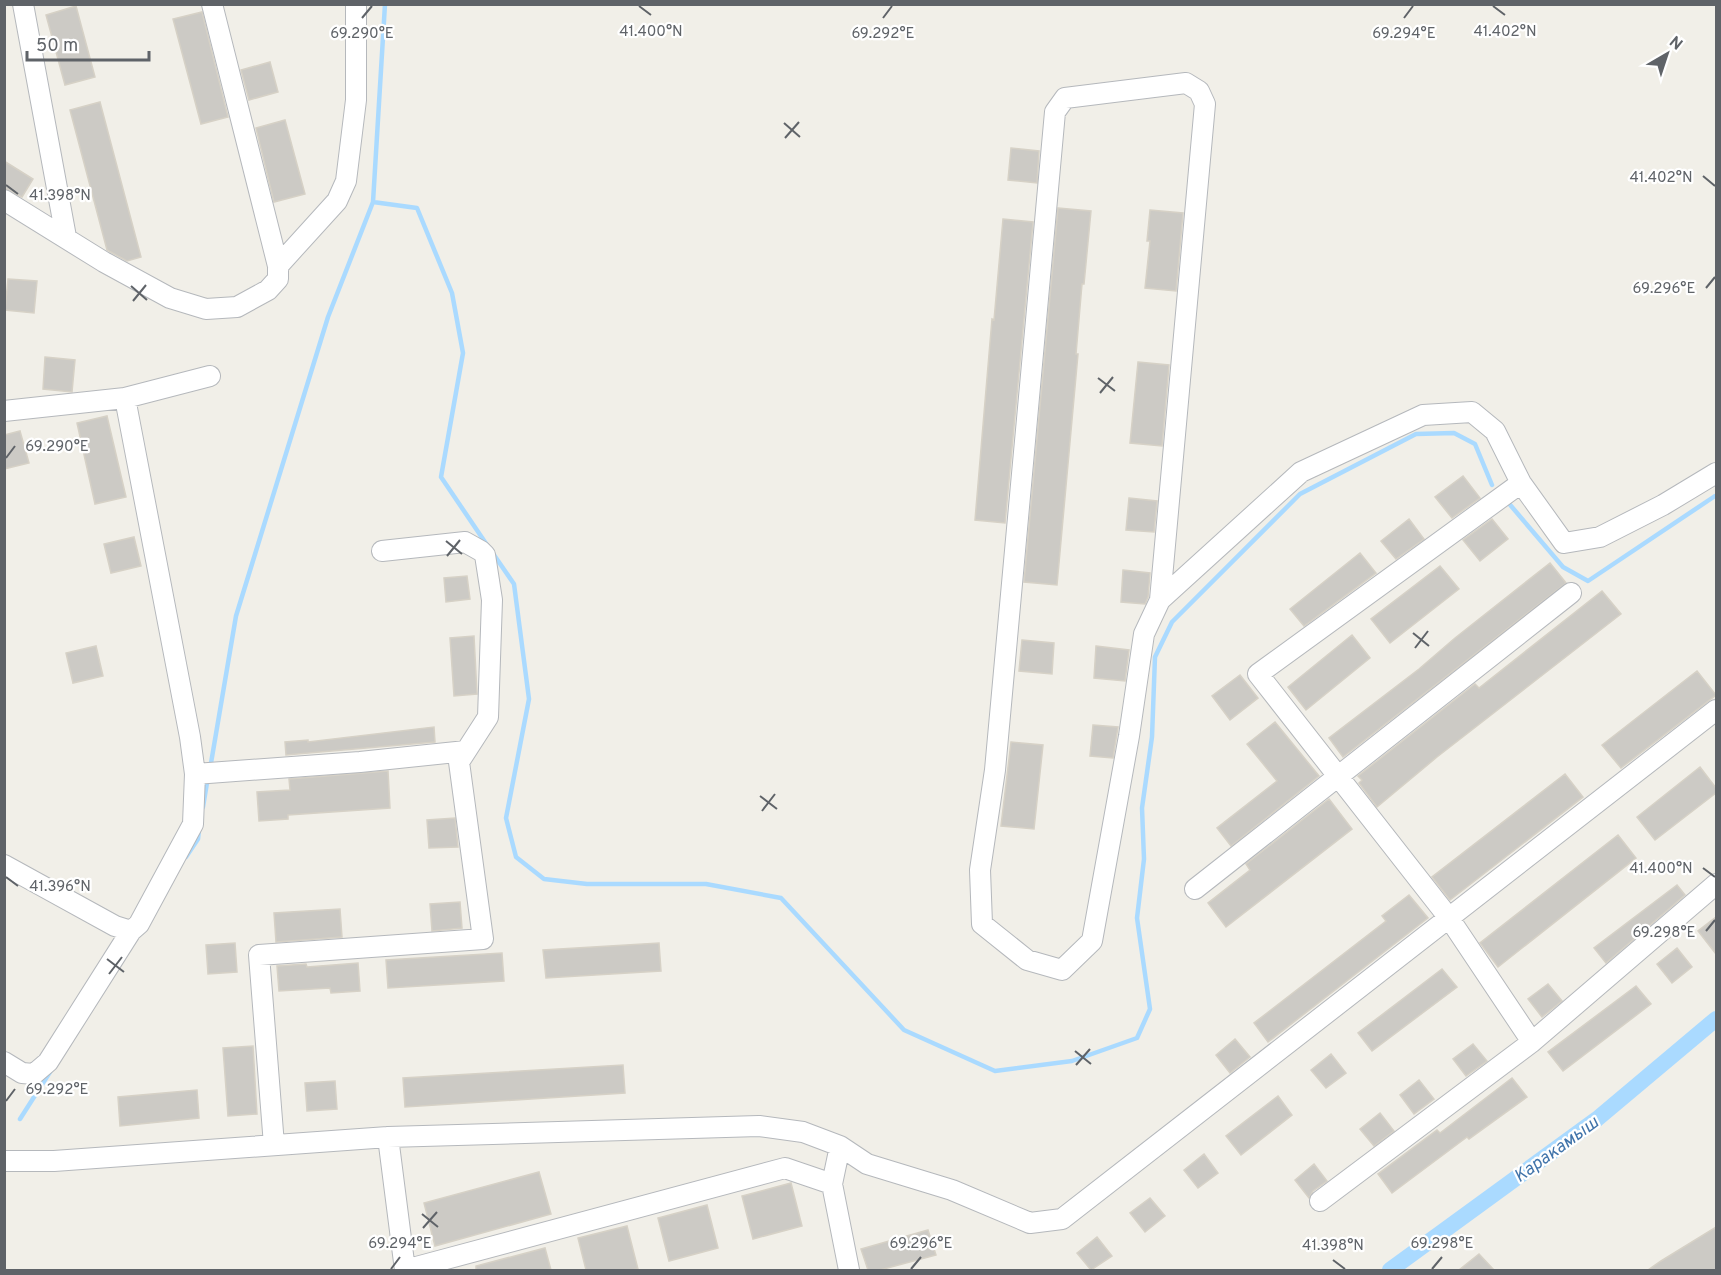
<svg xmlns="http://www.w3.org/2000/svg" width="1721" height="1275" font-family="Overpass,sans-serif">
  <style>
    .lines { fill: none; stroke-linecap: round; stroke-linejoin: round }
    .stream { stroke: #aadaff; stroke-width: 4.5 }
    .canal { stroke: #aadaff; stroke-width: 16 }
    .building { fill: #cccac5; stroke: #d6d1c6; stroke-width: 1.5 }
    .minor-casing { stroke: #b5b8bc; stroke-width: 22 }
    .minor { stroke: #fff; stroke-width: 20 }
    .ticks { fill: none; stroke: #5f6368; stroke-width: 2 }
    .labels { text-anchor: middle; stroke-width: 4.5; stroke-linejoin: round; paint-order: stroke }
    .water-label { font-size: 18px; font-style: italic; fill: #4174aa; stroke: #fff }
    .ticks-label { font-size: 15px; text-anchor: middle; fill: #5f6368; stroke: #fff; stroke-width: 4.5; stroke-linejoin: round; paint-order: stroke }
  </style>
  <rect width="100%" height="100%" fill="#f1efe8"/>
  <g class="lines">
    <path class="stream" d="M 373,202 L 417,208 L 452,293 L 463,353 L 441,477 L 487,545
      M 1506,500 L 1563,567 L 1588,581 L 1715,496
      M 492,552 L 514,584 L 529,699 L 506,818 L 516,857 L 544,879 L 587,884 L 706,884 L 781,898 L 904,1030 L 995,1071 L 1072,1061 L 1137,1038 L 1150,1009 L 1137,918 L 1144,859 L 1142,808 L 1152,737 L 1155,657 L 1172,622 L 1300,494 L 1416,434 L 1454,433 L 1475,444 L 1492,485
      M 210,769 L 236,616 L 328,317 L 373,202 L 385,4
      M 203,807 L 208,777
      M 186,857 L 198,839 L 199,830
      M 20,1119 L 50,1072"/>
    <path class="canal" d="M 1390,1270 L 1597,1119 L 1716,1019"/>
  </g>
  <path class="building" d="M 76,6 L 95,77 L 65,85 L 46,15 Z
    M 202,12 L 228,117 L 201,124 L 173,19 Z
    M 270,62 L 278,92 L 249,100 L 241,70 Z
    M 100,102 L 141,257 L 127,261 L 107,250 L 70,110 Z
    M 285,120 L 305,194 L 274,202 L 256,128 Z
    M 1011,148 L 1039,151 L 1037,183 L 1008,180 Z
    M 4,161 L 33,179 L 22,197 L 4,188 Z
    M 1058,208 L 1091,211 L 1084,284 L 1082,284 L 1076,354 L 1078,354 L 1057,585 L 1024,582 Z
    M 1150,210 L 1183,213 L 1176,291 L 1145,288 L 1150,241 L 1147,241 Z
    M 1003,219 L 1033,222 L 1005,523 L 975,520 L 992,319 L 994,320 Z
    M 8,279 L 37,281 L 34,313 L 5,310 Z
    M 45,357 L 75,360 L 72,392 L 43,389 Z
    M 1138,362 L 1169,365 L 1162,446 L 1130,443 Z
    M 107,416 L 126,497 L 95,504 L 77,423 Z
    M 20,431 L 29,463 L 4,469 L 4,435 Z
    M 1463,476 L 1480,498 L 1452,518 L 1435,497 Z
    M 1129,498 L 1157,501 L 1154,532 L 1126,530 Z
    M 1409,519 L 1424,539 L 1396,559 L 1381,541 Z
    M 1492,519 L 1508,539 L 1480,561 L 1463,540 Z
    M 134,537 L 141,566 L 111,573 L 104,544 Z
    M 1360,553 L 1376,573 L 1304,626 L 1290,609 Z
    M 1550,563 L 1566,583 L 1343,757 L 1329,738 L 1419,669 L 1455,638 Z
    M 1440,566 L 1459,589 L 1390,643 L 1371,619 Z
    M 1123,570 L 1150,573 L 1148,597 L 1145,604 L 1121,602 Z
    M 467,576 L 470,599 L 446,602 L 444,578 Z
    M 1602,591 L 1621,614 L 1437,757 L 1377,807 L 1359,783 L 1362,780 L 1358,776 L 1475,684 L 1479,688 Z
    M 1352,635 L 1370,658 L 1306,710 L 1288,687 Z
    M 474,636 L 477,694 L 454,696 L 450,638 Z
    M 1022,640 L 1054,643 L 1052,674 L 1019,671 Z
    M 96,646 L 103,676 L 73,683 L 66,653 Z
    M 1096,646 L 1129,650 L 1125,681 L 1094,678 Z
    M 1697,671 L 1716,695 L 1621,768 L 1602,745 Z
    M 1240,675 L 1258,698 L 1230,720 L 1212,696 Z
    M 1275,722 L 1319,776 L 1231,846 L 1217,828 L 1277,781 L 1247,744 Z
    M 1093,725 L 1118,727 L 1113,758 L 1090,756 Z
    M 434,727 L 435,742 L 286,755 L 285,742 L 308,740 L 308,742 Z
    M 1011,742 L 1043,745 L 1034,829 L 1001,826 Z
    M 1700,767 L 1716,788 L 1716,793 L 1655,840 L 1637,817 Z
    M 388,771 L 390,808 L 288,815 L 288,819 L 259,821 L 257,792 L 290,790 L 289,779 Z
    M 1565,774 L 1583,797 L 1450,900 L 1432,877 Z
    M 1329,799 L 1352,829 L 1226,927 L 1208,903 L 1250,870 L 1246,864 Z
    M 455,818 L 458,847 L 429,848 L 427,820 Z
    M 1618,835 L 1636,858 L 1498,967 L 1480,943 Z
    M 1677,885 L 1685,895 L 1606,963 L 1594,948 Z
    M 1409,895 L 1428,918 L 1268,1042 L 1254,1023 L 1386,921 L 1382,916 Z
    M 460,902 L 462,928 L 432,931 L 430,904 Z
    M 340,909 L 342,937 L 276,942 L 274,913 Z
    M 1716,917 L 1716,954 L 1698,931 Z
    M 235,943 L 237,972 L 208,974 L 206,945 Z
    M 659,943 L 661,971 L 546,978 L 543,950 Z
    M 1677,948 L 1692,967 L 1672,983 L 1657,964 Z
    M 502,953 L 504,981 L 388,988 L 386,960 Z
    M 358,963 L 360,991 L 331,993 L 330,988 L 279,991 L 277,966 L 306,964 L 307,967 Z
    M 1442,969 L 1457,987 L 1372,1051 L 1358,1033 Z
    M 1548,984 L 1562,1001 L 1542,1017 L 1528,999 Z
    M 1636,986 L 1651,1004 L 1563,1071 L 1548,1052 Z
    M 1235,1039 L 1250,1057 L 1230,1073 L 1216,1055 Z
    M 1473,1044 L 1487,1061 L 1466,1076 L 1453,1059 Z
    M 253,1046 L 257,1114 L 228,1116 L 223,1048 Z
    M 1331,1054 L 1346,1073 L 1326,1088 L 1311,1070 Z
    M 623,1065 L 625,1093 L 405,1107 L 403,1078 Z
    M 1512,1078 L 1527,1097 L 1469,1139 L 1467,1137 L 1392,1193 L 1378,1174 L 1437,1130 L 1440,1133 Z
    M 1419,1080 L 1434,1099 L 1414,1114 L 1400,1095 Z
    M 335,1081 L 337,1109 L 307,1111 L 305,1083 Z
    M 197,1090 L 199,1118 L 120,1126 L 118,1097 Z
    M 1278,1096 L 1292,1115 L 1241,1155 L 1226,1136 Z
    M 1380,1113 L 1394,1131 L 1374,1146 L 1360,1129 Z
    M 1204,1154 L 1218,1173 L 1198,1188 L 1184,1170 Z
    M 1314,1164 L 1327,1181 L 1313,1191 L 1309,1198 L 1295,1180 Z
    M 539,1172 L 551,1214 L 435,1246 L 424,1203 Z
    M 791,1183 L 802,1226 L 753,1239 L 742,1196 Z
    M 1150,1198 L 1165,1216 L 1145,1232 L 1130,1213 Z
    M 707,1205 L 718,1248 L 669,1261 L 658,1218 Z
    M 627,1226 L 638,1269 L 630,1270 L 586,1270 L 578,1238 Z
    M 1716,1227 L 1716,1270 L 1648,1270 L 1661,1261 Z
    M 928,1230 L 936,1255 L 880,1270 L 868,1270 L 861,1249 Z
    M 1097,1237 L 1112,1256 L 1091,1270 L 1077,1253 Z
    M 545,1248 L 551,1270 L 476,1270 L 476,1266 Z
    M 1479,1254 L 1494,1270 L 1459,1270 Z"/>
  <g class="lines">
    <defs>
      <path id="minor" d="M 23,4 L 66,237
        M 212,4 L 278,266
        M 1186,83 L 1199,91 L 1205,104 L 1160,600 L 1144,634 L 1129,736 L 1092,941 L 1062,970 L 1027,960 L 982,924 L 980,870 L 995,770 L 1055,112 L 1065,98 Z
        M 4,200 L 104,262 L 170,298 L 206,309 L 237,307 L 268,290 L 278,279 L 278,266 L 337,201 L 346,181 L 356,100 L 356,4
        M 4,411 L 125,398 L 210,376
        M 1521,483 L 1258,674 L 1449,918 L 1532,1042
        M 1160,600 L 1301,472 L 1423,415 L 1472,412 L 1495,431 L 1521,483 L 1564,543 L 1600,537 L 1663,505 L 1716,473
        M 195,774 L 360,762 L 466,751
        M 4,865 L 115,926 L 131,931 L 139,924 L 193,824 L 195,774 L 190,737 L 125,398
        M 1195,889 L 1571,593
        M 4,1062 L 22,1073 L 34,1074 L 48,1062 L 131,931
        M 388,1137 L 405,1270
        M 274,1145 L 259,955 L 483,939 L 459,762 L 488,717 L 492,600 L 485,555 L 481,551 L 465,542 L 382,551
        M 840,1146 L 832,1184 L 849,1270
        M 4,1161 L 54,1161 L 388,1137 L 759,1126 L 803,1132 L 840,1146 L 867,1164 L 952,1190 L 1030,1223 L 1062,1219 L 1716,710
        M 1320,1201 L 1532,1042 L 1716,884
        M 405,1270 L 785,1168 L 832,1184"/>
    </defs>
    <use href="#minor" class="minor-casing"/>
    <use href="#minor" class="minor"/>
  </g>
  <path class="ticks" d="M 639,6 L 651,15M 1493,6 L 1505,15M 362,18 L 372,6M 883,18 L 892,6M 1404,18 L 1413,6M 784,123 L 800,137M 785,138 L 799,122M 1703,176 L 1715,186M 6,185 L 18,194M 131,286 L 147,300M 1706,288 L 1715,277M 133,301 L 146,285M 1098,378 L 1115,391M 1100,393 L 1113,377M 6,458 L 15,446M 446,541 L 462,554M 447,556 L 460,540M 1413,633 L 1429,646M 1415,648 L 1428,631M 760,796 L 777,809M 762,811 L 775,794M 1703,868 L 1715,877M 6,877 L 18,886M 1706,931 L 1715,920M 107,959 L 124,972M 109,974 L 122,957M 1075,1051 L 1091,1064M 1076,1065 L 1090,1049M 6,1101 L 15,1089M 422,1214 L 438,1227M 423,1228 L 437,1212M 1333,1260 L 1345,1269M 391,1269 L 400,1257M 911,1269 L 921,1257M 1432,1269 L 1442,1257"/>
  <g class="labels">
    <g class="water-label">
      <text transform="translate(1556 1149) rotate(-36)" y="6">Каракамыш</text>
    </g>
  </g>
  <g class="ticks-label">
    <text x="651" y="36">41.400°N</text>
    <text x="1505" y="36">41.402°N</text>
    <text x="883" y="38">69.292°E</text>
    <text x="1404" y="38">69.294°E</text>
    <text x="362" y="38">69.290°E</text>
    <text x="1661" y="182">41.402°N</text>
    <text x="60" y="200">41.398°N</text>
    <text x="1664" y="293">69.296°E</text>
    <text x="57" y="451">69.290°E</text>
    <text x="1661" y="873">41.400°N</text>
    <text x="60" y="891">41.396°N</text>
    <text x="1664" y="937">69.298°E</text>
    <text x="57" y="1094">69.292°E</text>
    <text x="400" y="1248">69.294°E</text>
    <text x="921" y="1248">69.296°E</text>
    <text x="1442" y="1248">69.298°E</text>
    <text x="1333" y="1250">41.398°N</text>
  </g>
  <rect width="1721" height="1275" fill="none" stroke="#5f6368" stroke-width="12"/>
  <g transform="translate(1667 54) rotate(39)" stroke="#ffffff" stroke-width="4.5" paint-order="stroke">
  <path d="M0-4.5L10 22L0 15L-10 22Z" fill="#5f6368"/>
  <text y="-9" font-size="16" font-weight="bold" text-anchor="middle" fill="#5f6368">N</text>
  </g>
  <path d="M27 51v9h122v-9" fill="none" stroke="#5f6368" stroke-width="3"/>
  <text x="36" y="51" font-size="18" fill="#5f6368" stroke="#ffffff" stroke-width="4.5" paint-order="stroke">50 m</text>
</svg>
